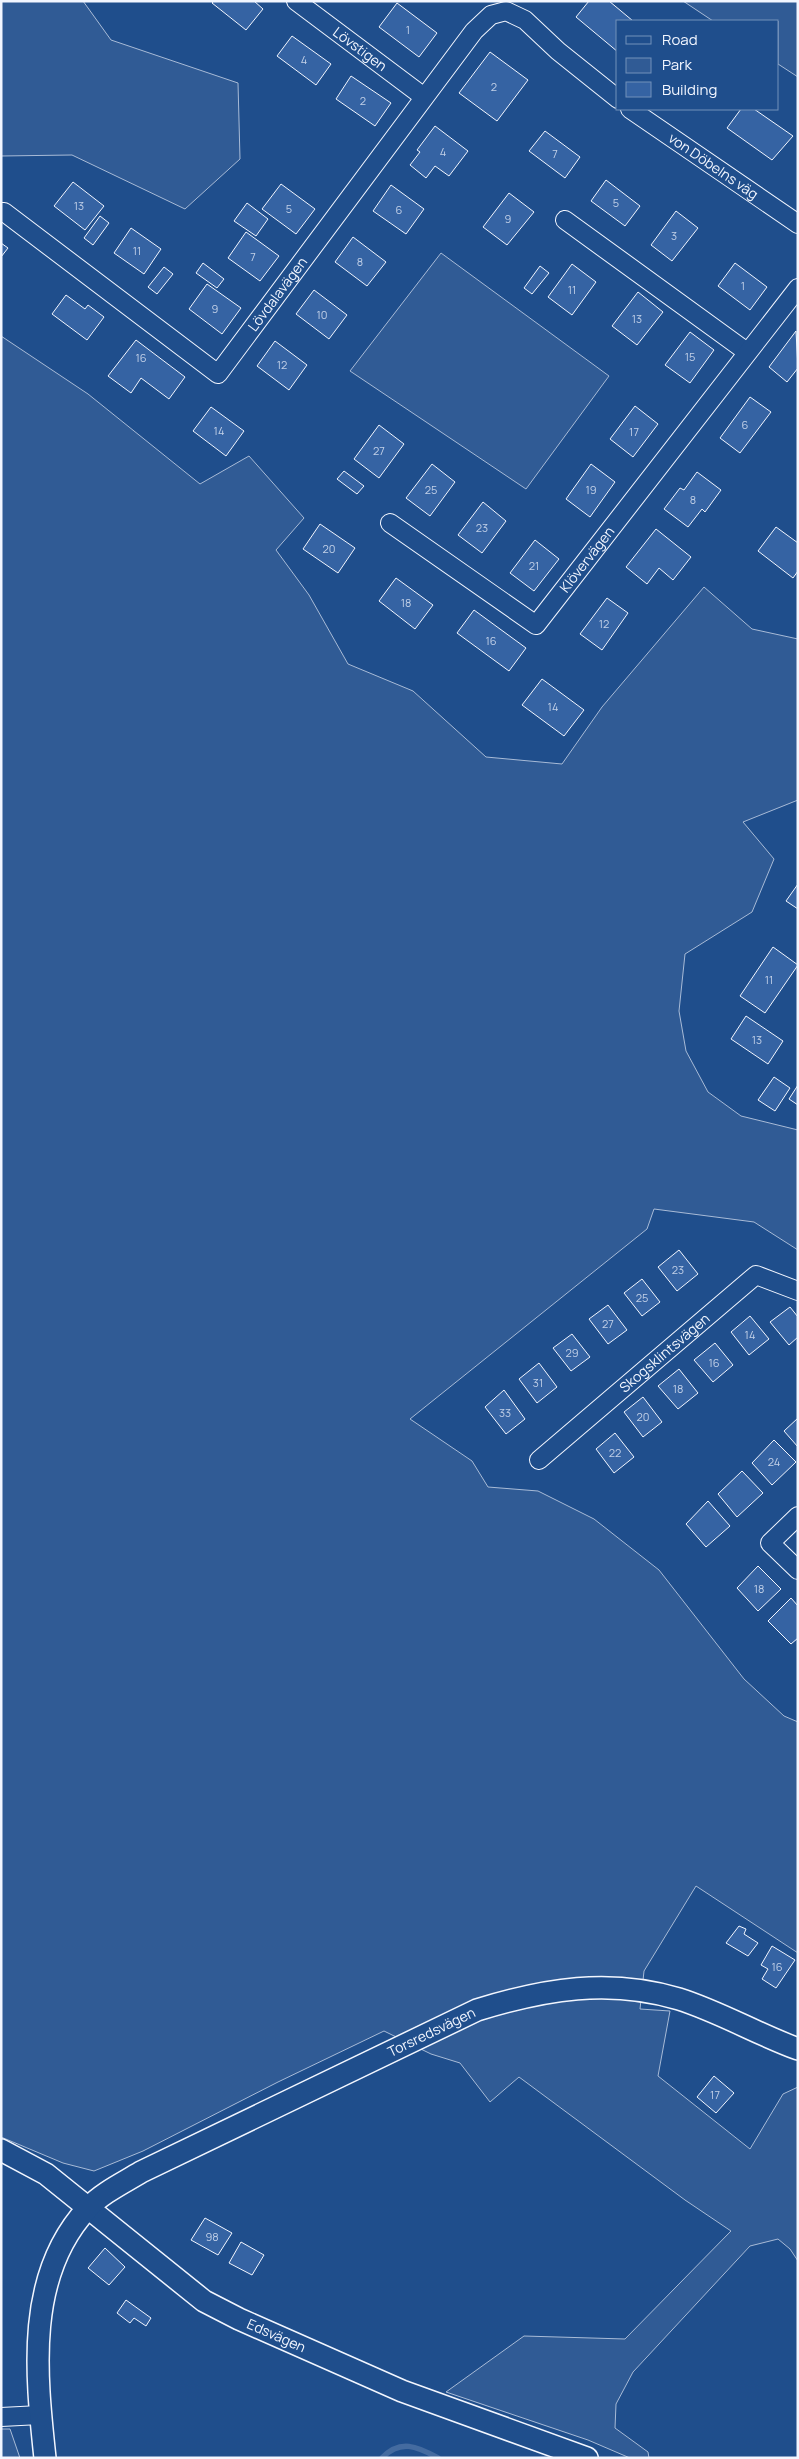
<svg xmlns="http://www.w3.org/2000/svg" width="799" height="2459" font-family="Manrope,sans-serif">
  <style>
    .green { fill: #305b95; stroke: #a8bbd7 }
    .lines { fill: none; stroke-linecap: round; stroke-linejoin: round }
    .stream { stroke: #446ba0; stroke-width: 5.5 }
    .building { fill: #3563a3; stroke: #f2f6ff }
    .minor-casing { stroke: #f2f6ff; stroke-width: 20 }
    .tertiary-casing { stroke: #f2f6ff; stroke-width: 24 }
    .minor { stroke: #1f4e8c; stroke-width: 18 }
    .tertiary { stroke: #1f4e8c; stroke-width: 21 }
    .labels { text-anchor: middle; stroke-width: 4; stroke-linejoin: round; paint-order: stroke }
    .number-label { font-size: 11px; fill: #c3d1e8 }
    .street-label { font-size: 14px; fill: #f2f6ff; stroke: #1f4e8c }
  </style>
  <rect width="100%" height="100%" fill="#1f4e8c"/>
  <path class="green" d="M 1,1 L 83,1 L 111,40 L 238,83 L 240,159 L 185,209 L 72,155 L 1,156 Z
    M 683,1 L 798,1 L 798,77 L 778,64 L 778,21 L 713,21 Z
    M 441,253 L 609,376 L 526,489 L 350,371 Z
    M 1,336 L 88,394 L 200,484 L 249,456 L 304,518 L 276,550 L 309,595 L 348,664 L 413,691 L 486,757 L 562,764 L 602,707 L 704,587 L 752,629 L 798,639 L 798,800 L 743,822 L 774,859 L 752,912 L 685,954 L 679,1011 L 686,1051 L 708,1092 L 741,1116 L 798,1130 L 798,1250 L 754,1222 L 654,1209 L 647,1229 L 410,1419 L 472,1461 L 488,1487 L 538,1491 L 594,1519 L 659,1570 L 744,1679 L 784,1716 L 798,1722 L 798,1953 L 696,1886 L 644,1971 L 640,2009 L 670,2011 L 658,2076 L 750,2149 L 783,2094 L 798,2087 L 798,2261 L 790,2249 L 778,2239 L 750,2246 L 633,2372 L 616,2404 L 615,2428 L 648,2452 L 649,2458 L 630,2458 L 588,2440 L 446,2392 L 524,2336 L 625,2339 L 731,2231 L 685,2200 L 519,2077 L 490,2102 L 460,2063 L 431,2054 L 384,2031 L 278,2082 L 143,2151 L 94,2171 L 63,2163 L 1,2137 Z
    M 1,2429 L 10,2429 L 20,2458 L 1,2458 Z"/>
  <g class="lines">
    <path class="stream" d="M 382,2458 C 400,2439 417,2446 438,2458"/>
  </g>
  <path class="building" d="M 214,1 L 254,1 L 263,9 L 246,30 L 212,3 Z
    M 589,1 L 609,1 L 633,21 L 618,21 L 618,52 L 576,17 Z
    M 397,3 L 437,33 L 419,57 L 379,27 Z
    M 292,36 L 331,64 L 316,85 L 277,56 Z
    M 490,52 L 528,80 L 497,121 L 459,93 Z
    M 351,76 L 391,103 L 375,126 L 336,99 Z
    M 741,109 L 754,109 L 793,136 L 772,160 L 727,128 Z
    M 435,126 L 468,151 L 449,176 L 435,166 L 426,178 L 410,165 L 420,152 L 417,150 Z
    M 545,131 L 580,157 L 565,178 L 529,151 Z
    M 606,180 L 640,206 L 625,226 L 591,201 Z
    M 73,182 L 104,206 L 85,230 L 54,206 Z
    M 281,184 L 315,209 L 296,234 L 262,209 Z
    M 391,185 L 424,209 L 406,234 L 373,211 Z
    M 509,193 L 534,212 L 507,245 L 483,227 Z
    M 247,203 L 268,219 L 256,236 L 234,221 Z
    M 676,211 L 698,228 L 672,261 L 651,245 Z
    M 100,216 L 109,223 L 93,245 L 84,238 Z
    M 131,228 L 161,249 L 144,274 L 114,253 Z
    M 246,232 L 279,256 L 260,281 L 228,258 Z
    M 353,237 L 386,262 L 367,286 L 335,262 Z
    M 1,243 L 8,248 L 1,257 Z
    M 203,263 L 224,279 L 217,288 L 196,273 Z
    M 735,263 L 767,287 L 750,310 L 718,286 Z
    M 572,264 L 596,282 L 572,315 L 548,297 Z
    M 540,266 L 549,273 L 532,294 L 524,288 Z
    M 164,267 L 173,274 L 157,294 L 148,287 Z
    M 207,284 L 241,308 L 222,334 L 189,309 Z
    M 314,290 L 347,315 L 329,339 L 296,314 Z
    M 638,292 L 663,312 L 637,345 L 612,326 Z
    M 66,295 L 85,309 L 88,305 L 104,317 L 87,340 L 52,314 Z
    M 796,331 L 798,368 L 787,382 L 769,367 Z
    M 690,332 L 714,350 L 690,383 L 665,365 Z
    M 136,340 L 185,377 L 169,399 L 141,378 L 131,393 L 108,376 Z
    M 275,341 L 307,365 L 289,390 L 257,366 Z
    M 750,397 L 771,412 L 740,453 L 720,438 Z
    M 635,406 L 658,424 L 633,457 L 610,439 Z
    M 211,407 L 244,431 L 226,456 L 193,431 Z
    M 379,425 L 404,444 L 379,478 L 354,459 Z
    M 432,464 L 455,482 L 430,516 L 406,498 Z
    M 591,464 L 615,482 L 590,517 L 566,499 Z
    M 344,471 L 364,486 L 357,494 L 337,479 Z
    M 697,472 L 721,490 L 705,512 L 702,509 L 688,527 L 664,509 L 680,488 L 684,490 Z
    M 483,502 L 506,521 L 482,553 L 458,535 Z
    M 320,524 L 355,548 L 338,573 L 303,549 Z
    M 776,527 L 798,543 L 798,571 L 793,578 L 758,551 Z
    M 656,529 L 691,557 L 673,580 L 659,568 L 647,584 L 626,567 Z
    M 535,540 L 559,559 L 534,591 L 510,573 Z
    M 396,578 L 433,605 L 415,629 L 379,601 Z
    M 607,598 L 628,613 L 602,650 L 580,634 Z
    M 474,610 L 526,648 L 509,671 L 457,633 Z
    M 542,679 L 584,710 L 564,736 L 522,705 Z
    M 798,884 L 798,909 L 786,901 Z
    M 773,947 L 798,965 L 765,1013 L 740,996 Z
    M 746,1016 L 783,1041 L 768,1064 L 731,1039 Z
    M 774,1077 L 790,1088 L 775,1111 L 758,1100 Z
    M 798,1085 L 798,1105 L 789,1099 Z
    M 679,1250 L 698,1274 L 677,1291 L 658,1267 Z
    M 642,1279 L 660,1302 L 642,1316 L 624,1293 Z
    M 608,1305 L 627,1330 L 608,1344 L 589,1319 Z
    M 790,1307 L 798,1317 L 798,1337 L 789,1345 L 770,1322 Z
    M 750,1316 L 769,1339 L 749,1355 L 731,1332 Z
    M 572,1334 L 590,1357 L 571,1371 L 553,1348 Z
    M 715,1343 L 733,1365 L 713,1382 L 694,1360 Z
    M 539,1363 L 557,1387 L 537,1403 L 519,1379 Z
    M 679,1369 L 698,1393 L 678,1409 L 658,1386 Z
    M 504,1390 L 525,1419 L 506,1434 L 485,1407 Z
    M 643,1397 L 662,1422 L 643,1437 L 624,1412 Z
    M 798,1418 L 798,1447 L 784,1431 Z
    M 615,1433 L 634,1457 L 614,1473 L 596,1449 Z
    M 774,1440 L 796,1462 L 772,1485 L 752,1463 Z
    M 742,1471 L 763,1493 L 737,1517 L 718,1494 Z
    M 708,1501 L 730,1526 L 706,1547 L 686,1524 Z
    M 758,1566 L 781,1589 L 758,1611 L 737,1588 Z
    M 791,1598 L 798,1606 L 798,1638 L 791,1644 L 768,1621 Z
    M 739,1926 L 746,1929 L 744,1934 L 758,1943 L 748,1956 L 726,1943 Z
    M 772,1946 L 795,1960 L 776,1988 L 762,1979 L 768,1969 L 761,1965 Z
    M 714,2076 L 734,2093 L 716,2113 L 697,2097 Z
    M 205,2218 L 232,2233 L 218,2255 L 191,2240 Z
    M 241,2242 L 264,2255 L 252,2275 L 229,2263 Z
    M 105,2248 L 125,2267 L 109,2285 L 88,2268 Z
    M 126,2300 L 151,2318 L 146,2326 L 134,2318 L 130,2323 L 117,2313 Z"/>
  <g class="lines">
    <defs>
      <g id="minor">
        <path id="s1" d="M 296,1 L 424,97"/>
        <path id="s2" d="M 630,109 L 798,224"/>
        <path id="s3" d="M 4,212 L 218,374 L 474,31 L 491,15 L 506,11 L 525,20 L 558,51 L 618,99"/>
        <path d="M 565,220 L 747,352"/>
        <path id="s4" d="M 390,523 L 536,625 L 798,288"/>
        <path id="s5" d="M 539,1460 L 756,1275 L 798,1291"/>
        <path d="M 798,1516 L 770,1543 L 798,1570"/>
        <path d="M 1,2417 L 40,2415"/>
      </g>
      <g id="tertiary">
        <path id="s6" d="M 1,2150 L 46,2174 L 204,2301 L 239,2319 L 402,2391 L 587,2458"/>
        <path id="s7" d="M 45,2458 C 36,2374 25,2275 88,2208 C 102,2193 123,2183 141,2172 L 477,2010 C 545,1989 609,1978 679,1999 C 720,2012 757,2034 798,2049"/>
      </g>
    </defs>
    <use href="#minor" class="minor-casing"/>
    <use href="#tertiary" class="tertiary-casing"/>
    <use href="#minor" class="minor"/>
    <use href="#tertiary" class="tertiary"/>
  </g>
  <g class="labels">
    <g class="number-label">
      <text x="408" y="34">1</text>
      <text x="304" y="64">4</text>
      <text x="494" y="91">2</text>
      <text x="363" y="105">2</text>
      <text x="443" y="156">4</text>
      <text x="555" y="158">7</text>
      <text x="616" y="207">5</text>
      <text x="79" y="210">13</text>
      <text x="289" y="213">5</text>
      <text x="399" y="214">6</text>
      <text x="508" y="223">9</text>
      <text x="674" y="240">3</text>
      <text x="137" y="255">11</text>
      <text x="253" y="261">7</text>
      <text x="360" y="266">8</text>
      <text x="743" y="290">1</text>
      <text x="572" y="294">11</text>
      <text x="215" y="313">9</text>
      <text x="322" y="319">10</text>
      <text x="637" y="323">13</text>
      <text x="690" y="361">15</text>
      <text x="141" y="362">16</text>
      <text x="282" y="369">12</text>
      <text x="745" y="429">6</text>
      <text x="219" y="435">14</text>
      <text x="634" y="436">17</text>
      <text x="379" y="455">27</text>
      <text x="431" y="494">25</text>
      <text x="591" y="494">19</text>
      <text x="693" y="504">8</text>
      <text x="482" y="532">23</text>
      <text x="329" y="553">20</text>
      <text x="534" y="570">21</text>
      <text x="406" y="607">18</text>
      <text x="604" y="628">12</text>
      <text x="491" y="645">16</text>
      <text x="553" y="711">14</text>
      <text x="769" y="984">11</text>
      <text x="757" y="1044">13</text>
      <text x="678" y="1274">23</text>
      <text x="642" y="1302">25</text>
      <text x="608" y="1328">27</text>
      <text x="750" y="1339">14</text>
      <text x="572" y="1357">29</text>
      <text x="714" y="1367">16</text>
      <text x="538" y="1387">31</text>
      <text x="678" y="1393">18</text>
      <text x="505" y="1417">33</text>
      <text x="643" y="1421">20</text>
      <text x="615" y="1457">22</text>
      <text x="774" y="1466">24</text>
      <text x="759" y="1593">18</text>
      <text x="777" y="1971">16</text>
      <text x="715" y="2099">17</text>
      <text x="212" y="2241">98</text>
    </g>
    <g class="street-label">
      <text dy="5" stroke="none"><textPath href="#s1" startOffset="80">Lövstigen</textPath></text>
      <text dy="5" stroke="none"><textPath href="#s2" startOffset="101">von Döbelns väg</textPath></text>
      <text dy="5" stroke="none"><textPath href="#s3" startOffset="368">Lövdalavägen</textPath></text>
      <text dy="5" stroke="none"><textPath href="#s4" startOffset="261">Klövervägen</textPath></text>
      <text dy="5" stroke="none"><textPath href="#s5" startOffset="165">Skogsklintsvägen</textPath></text>
      <text dy="5" stroke="none"><textPath href="#s7" startOffset="649">Torsredsvägen</textPath></text>
      <text dy="5" stroke="none"><textPath href="#s6" startOffset="334">Edsvägen</textPath></text>
    </g>
  </g>
  <rect width="799" height="2459" fill="none" stroke="#f2f6ff" stroke-width="5"/>
  <rect x="616" y="20" width="162" height="90" fill="#1f4e8c" stroke="#7391ba"/>
  <rect x="626" y="36" width="25" height="8" fill="#1f4e8c" stroke="#7391ba"/>
  <text x="662" y="45" font-size="15" fill="#f2f6ff">Road</text>
  <rect x="626" y="58" width="25" height="15" fill="#305b95" stroke="#7391ba"/>
  <text x="662" y="70" font-size="15" fill="#f2f6ff">Park</text>
  <rect x="626" y="82" width="25" height="15" fill="#3563a3" stroke="#7391ba"/>
  <text x="662" y="95" font-size="15" fill="#f2f6ff">Building</text>
</svg>
